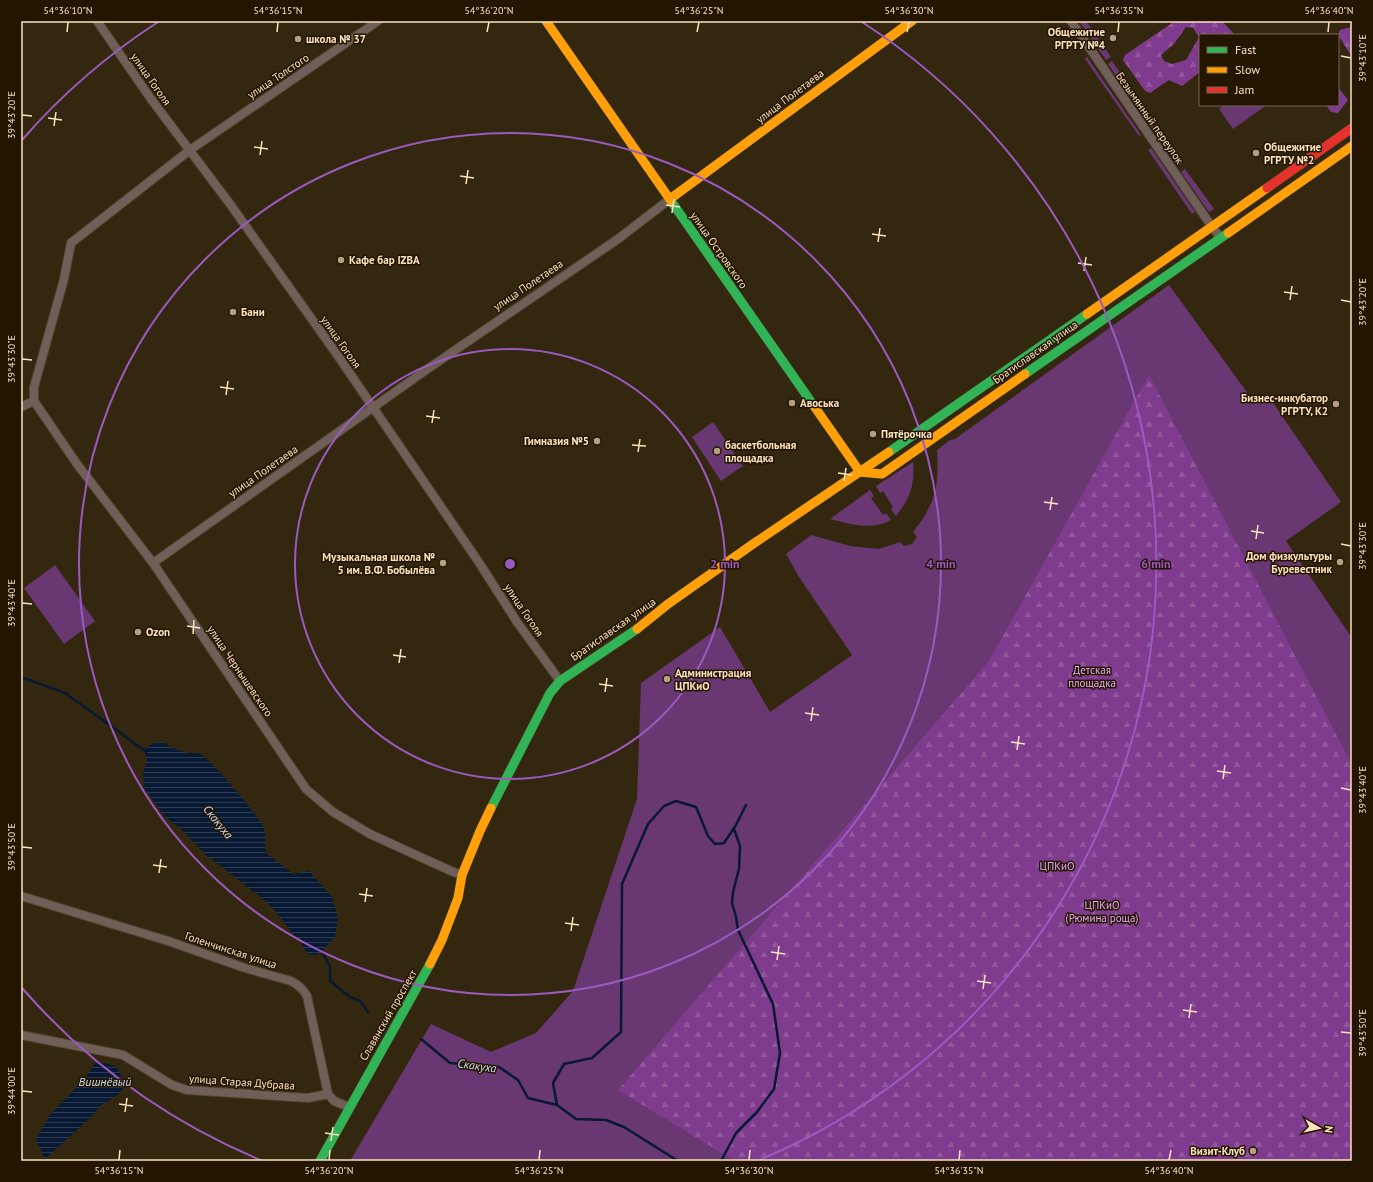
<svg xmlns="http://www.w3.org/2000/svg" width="1373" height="1182" font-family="'PT Sans',sans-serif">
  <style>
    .green { fill: #693872 }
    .forest { fill: url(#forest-firs); fill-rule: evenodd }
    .water { fill: url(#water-rules) }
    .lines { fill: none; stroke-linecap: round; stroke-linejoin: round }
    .stream { stroke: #081933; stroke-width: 2.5 }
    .street-casing { stroke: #50442e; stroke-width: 10 }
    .fast-casing { stroke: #50442e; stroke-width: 10 }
    .slow-casing { stroke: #50442e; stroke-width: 10 }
    .jam-casing { stroke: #50442e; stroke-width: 10 }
    .street { stroke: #705f59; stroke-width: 8 }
    .fast { stroke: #30b455; stroke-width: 9 }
    .slow { stroke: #ff9f0a; stroke-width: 9 }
    .jam { stroke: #e5322d; stroke-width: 9 }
    .ticks { fill: none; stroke: #fae2be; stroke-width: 1.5 }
    .ring { fill: none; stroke: #9b5abf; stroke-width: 2 }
    .poi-dot { fill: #b4a181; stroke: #231500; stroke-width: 1.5 }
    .labels { text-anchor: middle; stroke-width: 3; stroke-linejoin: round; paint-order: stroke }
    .poi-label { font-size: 11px; font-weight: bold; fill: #fae2be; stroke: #231500; text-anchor: start }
    .street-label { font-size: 11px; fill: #fae2be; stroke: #231500 }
    .park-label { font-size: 11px; fill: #e5adf7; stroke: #231500 }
    .water-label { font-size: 12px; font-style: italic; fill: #cddef7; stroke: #231500 }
    .centre { fill: #9b5abf; stroke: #231500; stroke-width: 2 }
    .ring-label { font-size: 12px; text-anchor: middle; font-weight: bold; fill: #9b5abf; stroke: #231500; stroke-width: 3; stroke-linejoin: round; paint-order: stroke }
    .neatline { fill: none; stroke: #fae2be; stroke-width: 1.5 }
    .ticks-label { font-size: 10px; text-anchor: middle; fill: #fae2be }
  </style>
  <defs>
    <pattern id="forest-firs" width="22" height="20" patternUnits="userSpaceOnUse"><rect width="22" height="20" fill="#7f3b8d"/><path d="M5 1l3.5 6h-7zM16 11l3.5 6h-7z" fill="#92579b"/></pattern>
    <pattern id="water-rules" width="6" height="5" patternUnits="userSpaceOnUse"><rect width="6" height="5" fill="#081933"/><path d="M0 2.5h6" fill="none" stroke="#2d3a4f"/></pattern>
  </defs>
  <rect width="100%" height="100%" fill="#33270f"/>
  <path class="green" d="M 1079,21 L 1086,21 L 1111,57 L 1106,60 Z
    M 1087,57 L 1141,135 L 1139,136 L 1085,59 Z
    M 1112,61 L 1146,111 L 1144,113 L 1162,138 L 1164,137 L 1182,163 L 1178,166 L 1108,64 Z
    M 1224,105 L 1267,105 L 1233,129 L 1219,109 Z
    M 1151,148 L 1195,212 L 1192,214 L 1148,150 Z
    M 1185,169 L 1214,209 L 1209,212 L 1181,172 Z
    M 1169,285 L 1254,402 L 1267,394 L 1341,502 L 1286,541 L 1352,638 L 1352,1161 L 350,1161 L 431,1024 L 491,1052 L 536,1033 L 573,991 L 637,799 L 641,683 L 720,627 L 770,712 L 852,655 L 799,577 L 786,554 L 811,535 L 850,546 L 879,549 L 900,542 L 904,546 L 912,544 L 917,537 L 913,532 C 936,503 939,487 937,450 L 950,440 L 955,439 Z
    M 713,422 L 743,466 L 721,481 L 692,437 Z
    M 913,462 C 915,486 910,498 896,516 L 891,509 L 893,507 L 883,491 L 880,493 L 876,486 Z
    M 870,490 L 874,496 L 871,498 L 883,515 L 886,513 L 891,520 C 871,531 851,524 830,519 Z
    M 55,565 L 95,621 L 64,644 L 24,588 Z"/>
  <path class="forest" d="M 1175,21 L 1222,21 L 1234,34 L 1233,35 L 1200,35 L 1200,72 L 1182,86 L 1169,80 L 1150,93 L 1145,91 L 1123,60 L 1125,55 ZM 1186,27 L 1193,28 L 1199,37 L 1186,60 L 1172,64 L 1164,61 L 1161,55 L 1174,44 Z
    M 1351,27 L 1352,28 L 1352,57 L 1338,35 L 1340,30 Z
    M 1338,87 L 1348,100 L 1338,113 L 1331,112 L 1326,105 L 1338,105 Z
    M 1149,375 L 1352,765 L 1352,1161 L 735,1161 L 618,1090 L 989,661 Z"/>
  <path class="water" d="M 160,741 C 168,745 176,750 185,752 C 190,754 196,752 200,754 C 209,757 258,815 263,826 C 267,835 264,844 266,853 L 293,874 L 309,871 L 332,897 L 338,919 L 335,936 L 322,952 L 316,955 L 309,954 L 302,946 L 302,939 L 295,937 L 276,912 L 263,899 L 205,854 L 180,828 L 165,817 L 145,789 L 143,775 L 147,760 L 144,750 L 150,745 Z
    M 95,1063 L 104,1063 L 116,1066 L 124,1081 L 124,1087 L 119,1094 L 100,1106 L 90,1118 L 45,1159 L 36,1140 L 49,1116 L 87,1076 Z"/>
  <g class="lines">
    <path class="stream" d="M 21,677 L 65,693 L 118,731 L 146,752
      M 321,950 L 330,966 L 330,981 L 350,997 L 360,1001 L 368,1012
      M 421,1039 L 450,1063 L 499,1067 L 518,1080 L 528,1098 L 557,1105 L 576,1119 L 606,1120 L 624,1127 L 678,1161
      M 557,1105 L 553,1083 L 564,1064 L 592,1058 L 621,1032 L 622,884 L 648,824 L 664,806 L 676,801 L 696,807 L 708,836 L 715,844 L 724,843 L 736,825 L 746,805
      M 721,1161 L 736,1133 L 757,1112 L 774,1089 L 780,1053 L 773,1004 L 738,930 L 736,917 L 732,903 L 733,892 L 739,869 L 740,846 L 734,829"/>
    <defs>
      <path id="street" d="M 97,21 L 151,99 L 230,204 L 338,356 L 480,564 L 517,622 L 560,681
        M 1071,21 L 1212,227 L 1221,238
        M 34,401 L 77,464 L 153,563 L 306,789 L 333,812 L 370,834 L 451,871 L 462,875
        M 34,401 L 34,387 L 64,279 L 71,243 L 190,150 L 378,21
        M 21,407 L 34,401
        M 153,563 L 426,370 L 618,239 L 670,199
        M 21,896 L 168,941 L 245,968 L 291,981 C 299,985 303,989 307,996 L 328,1094 L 334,1101 L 349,1107
        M 21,1035 L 123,1055 L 172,1085 L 187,1090 L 308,1098 L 328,1094"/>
      <path id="fast" d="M 671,201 L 814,406
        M 1025,374 L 1228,233
        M 889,452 L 1087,314
        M 491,808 L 550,693 L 560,681 L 637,629
        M 320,1161 L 430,964"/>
      <path id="slow" d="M 546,21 L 671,201
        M 670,199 L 912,21
        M 1228,233 L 1352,146
        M 1087,314 L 1267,188
        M 814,406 L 860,472
        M 860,472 L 882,474 L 1025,374
        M 637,629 L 668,604 L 753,544 L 889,452
        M 430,964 L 442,940 L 458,898 L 462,875 L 480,831 L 491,808"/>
      <path id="jam" d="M 1267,188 L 1352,128"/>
    </defs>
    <use href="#street" class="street-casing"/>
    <use href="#fast" class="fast-casing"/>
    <use href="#slow" class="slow-casing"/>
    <use href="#jam" class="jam-casing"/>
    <use href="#street" class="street"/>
    <use href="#fast" class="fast"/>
    <use href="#slow" class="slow"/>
    <use href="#jam" class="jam"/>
  </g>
  <path class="ticks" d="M 67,32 L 68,22M 277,32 L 278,22M 487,32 L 489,22M 697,32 L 699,22M 907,32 L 909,22M 1118,32 L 1119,22M 1328,32 L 1329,22M 1341,56 L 1351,58M 22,115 L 32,116M 48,118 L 62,120M 54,126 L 56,112M 254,147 L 268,149M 260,155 L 262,141M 460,176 L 474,178M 466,184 L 468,170M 666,205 L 680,207M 672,213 L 674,199M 872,234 L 886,236M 878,242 L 880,228M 1078,263 L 1092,265M 1084,271 L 1086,257M 1284,292 L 1298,294M 1290,300 L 1292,286M 1341,300 L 1351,302M 22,359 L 32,360M 220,387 L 234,389M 226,395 L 228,381M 426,416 L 440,418M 432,423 L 434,410M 632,445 L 646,446M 638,452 L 640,439M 838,473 L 852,475M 844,481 L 846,468M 1044,502 L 1058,504M 1050,510 L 1052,497M 1251,531 L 1264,533M 1256,539 L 1258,525M 1341,544 L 1351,546M 22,603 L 32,604M 187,626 L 200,628M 193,634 L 194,620M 393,655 L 406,657M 399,663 L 401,649M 599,684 L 613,686M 605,692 L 607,678M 805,713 L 819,715M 811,721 L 813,707M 1011,742 L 1025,744M 1017,750 L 1019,736M 1217,771 L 1231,773M 1223,779 L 1225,765M 1341,788 L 1351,790M 22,847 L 32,848M 153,865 L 167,867M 159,873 L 161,859M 359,894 L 373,896M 365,902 L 367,888M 565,923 L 579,925M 571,931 L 573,917M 771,952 L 785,954M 777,960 L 779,946M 977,981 L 991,983M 983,989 L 985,975M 1183,1010 L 1197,1012M 1189,1018 L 1191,1004M 1341,1032 L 1351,1033M 22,1091 L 32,1092M 119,1104 L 133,1106M 125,1112 L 127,1098M 325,1133 L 339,1135M 331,1141 L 333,1127M 119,1160 L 120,1150M 329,1160 L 330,1150M 539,1160 L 540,1150M 749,1160 L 750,1150M 959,1160 L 960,1150M 1169,1160 L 1171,1150"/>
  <g class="ring">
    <circle cx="510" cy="564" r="215"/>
    <circle cx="510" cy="564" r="431"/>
    <path d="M263 1161A646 646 0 0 1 22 988M22 140A646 646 0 0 1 158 22M862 22A646 646 0 0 1 757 1161"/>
  </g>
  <g class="poi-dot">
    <circle cx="1113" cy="38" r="4"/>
    <circle cx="298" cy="39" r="4"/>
    <circle cx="1256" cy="153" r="4"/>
    <circle cx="341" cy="260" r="4"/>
    <circle cx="233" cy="312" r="4"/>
    <circle cx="792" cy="403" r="4"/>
    <circle cx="1336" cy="404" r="4"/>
    <circle cx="873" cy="434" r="4"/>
    <circle cx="597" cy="441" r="4"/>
    <circle cx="717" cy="451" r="4"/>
    <circle cx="1340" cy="562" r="4"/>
    <circle cx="443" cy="563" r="4"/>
    <circle cx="138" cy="632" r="4"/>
    <circle cx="667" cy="679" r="4"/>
    <circle cx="1253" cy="1151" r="4"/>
  </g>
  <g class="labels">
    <g class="poi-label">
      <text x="1105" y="36" text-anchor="end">Общежитие<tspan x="1105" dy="13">РГРТУ №4</tspan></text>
      <text x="306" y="43">школа № 37</text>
      <text x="1264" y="151">Общежитие<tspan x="1264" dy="13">РГРТУ №2</tspan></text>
      <text x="349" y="264">Кафе бар IZBA</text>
      <text x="241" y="316">Бани</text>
      <text x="1328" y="402" text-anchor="end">Бизнес-инкубатор<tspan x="1328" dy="13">РГРТУ, К2</tspan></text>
      <text x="800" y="407">Авоська</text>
      <text x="881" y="438">Пятёрочка</text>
      <text x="589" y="445" text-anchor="end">Гимназия №5</text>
      <text x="725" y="449">баскетбольная<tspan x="725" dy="13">площадка</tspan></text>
      <text x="1332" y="560" text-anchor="end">Дом физкультуры<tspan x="1332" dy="13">Буревестник</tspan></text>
      <text x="435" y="561" text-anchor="end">Музыкальная школа №<tspan x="435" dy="13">5 им. В.Ф. Бобылёва</tspan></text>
      <text x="146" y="636">Ozon</text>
      <text x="675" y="677">Администрация<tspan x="675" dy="13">ЦПКиО</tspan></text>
      <text x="1245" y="1155" text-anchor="end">Визит-Клуб</text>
    </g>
    <g class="street-label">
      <text transform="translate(278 76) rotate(-34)" y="4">улица Толстого</text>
      <text transform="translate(151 79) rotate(55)" y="4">улица Гоголя</text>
      <text transform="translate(790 96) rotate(-37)" y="4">улица Полетаева</text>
      <text transform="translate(1150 118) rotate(55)" y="4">Безымянный переулок</text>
      <text transform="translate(719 250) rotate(55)" y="4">улица Островского</text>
      <text transform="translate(528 285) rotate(-34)" y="4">улица Полетаева</text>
      <text transform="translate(341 342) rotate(55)" y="4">улица Гоголя</text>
      <text transform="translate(1035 352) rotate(-35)" y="4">Братиславская улица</text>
      <text transform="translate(263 471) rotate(-35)" y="4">улица Полетаева</text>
      <text transform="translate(524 610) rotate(56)" y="4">улица Гоголя</text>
      <text transform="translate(613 629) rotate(-35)" y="4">Братиславская улица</text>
      <text transform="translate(240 671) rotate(56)" y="4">улица Чернышевского</text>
      <text transform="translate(231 950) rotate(18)" y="4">Голенчинская улица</text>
      <text transform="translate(388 1015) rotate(-60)" y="4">Славянский проспект</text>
      <text transform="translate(242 1082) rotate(4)" y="4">улица Старая Дубрава</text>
    </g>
    <g class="park-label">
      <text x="1092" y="674">Детская<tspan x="1092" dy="13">площадка</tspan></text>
      <text x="1057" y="870">ЦПКиО</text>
      <text x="1102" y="909">ЦПКиО<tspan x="1102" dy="13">(Рюмина роща)</tspan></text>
    </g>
    <g class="water-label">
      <text transform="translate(218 822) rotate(51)" y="4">Скакуха</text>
      <text transform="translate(477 1066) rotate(8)" y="4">Скакуха</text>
      <text x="105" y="1086">Вишнёвый</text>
    </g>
  </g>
  <circle cx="510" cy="564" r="6" class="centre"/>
  <g class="ring-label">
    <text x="725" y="568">2 min</text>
    <text x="941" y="568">4 min</text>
    <text x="1156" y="568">6 min</text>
  </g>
  <rect width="1373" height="1182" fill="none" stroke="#231500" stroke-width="44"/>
  <rect x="1199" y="34" width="140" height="72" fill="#231500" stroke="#79674c"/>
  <rect x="1207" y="47" width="20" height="6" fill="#30b455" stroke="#79674c"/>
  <text x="1235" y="54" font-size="12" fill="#fae2be">Fast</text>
  <rect x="1207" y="67" width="20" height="6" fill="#ff9f0a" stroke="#79674c"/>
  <text x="1235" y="74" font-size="12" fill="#fae2be">Slow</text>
  <rect x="1207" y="87" width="20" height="6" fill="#e5322d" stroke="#79674c"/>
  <text x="1235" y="94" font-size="12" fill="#fae2be">Jam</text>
  <g transform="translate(1319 1128) rotate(98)" stroke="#231500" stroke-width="3" paint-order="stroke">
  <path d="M0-3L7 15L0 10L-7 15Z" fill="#fae2be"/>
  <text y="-6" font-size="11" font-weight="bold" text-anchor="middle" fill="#fae2be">N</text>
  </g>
  <rect x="22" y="22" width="1329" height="1138" class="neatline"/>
  <g class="ticks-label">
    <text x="68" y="14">54°36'10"N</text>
    <text x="278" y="14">54°36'15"N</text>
    <text x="489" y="14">54°36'20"N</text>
    <text x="699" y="14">54°36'25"N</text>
    <text x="909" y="14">54°36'30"N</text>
    <text x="1119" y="14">54°36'35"N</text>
    <text x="1329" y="14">54°36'40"N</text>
    <text transform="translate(1362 58) rotate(-90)" y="4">39°43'10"E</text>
    <text transform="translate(11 115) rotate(-90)" y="4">39°43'20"E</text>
    <text transform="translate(1362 302) rotate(-90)" y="4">39°43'20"E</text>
    <text transform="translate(11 359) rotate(-90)" y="4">39°43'30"E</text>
    <text transform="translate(1362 546) rotate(-90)" y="4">39°43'30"E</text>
    <text transform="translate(11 603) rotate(-90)" y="4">39°43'40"E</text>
    <text transform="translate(1362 790) rotate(-90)" y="4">39°43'40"E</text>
    <text transform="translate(11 847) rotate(-90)" y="4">39°43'50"E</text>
    <text transform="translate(1362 1033) rotate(-90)" y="4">39°43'50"E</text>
    <text transform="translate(11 1091) rotate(-90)" y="4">39°44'00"E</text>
    <text x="119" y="1174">54°36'15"N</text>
    <text x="329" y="1174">54°36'20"N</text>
    <text x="539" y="1174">54°36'25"N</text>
    <text x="749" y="1174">54°36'30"N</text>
    <text x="959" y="1174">54°36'35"N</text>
    <text x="1169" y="1174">54°36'40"N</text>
  </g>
</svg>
